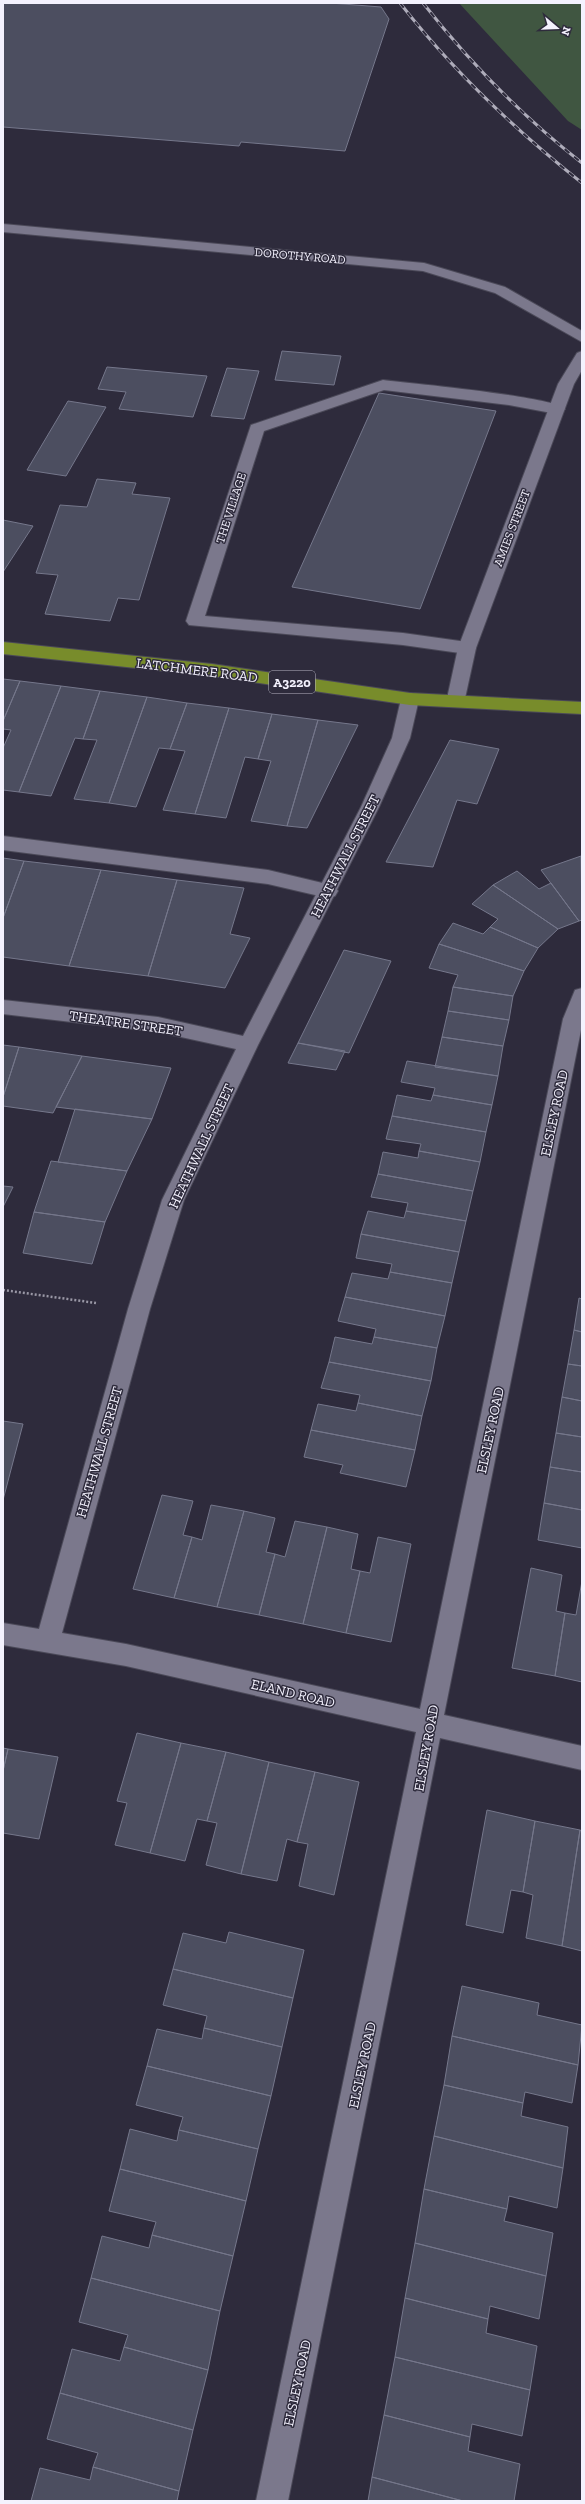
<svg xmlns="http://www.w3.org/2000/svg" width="585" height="2504" font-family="'Zilla Slab',serif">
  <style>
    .green { fill: #405641 }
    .building { fill: #4c4e60; stroke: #75778b }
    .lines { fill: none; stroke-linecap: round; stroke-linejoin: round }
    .service-casing { stroke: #4b4958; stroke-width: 2 }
    .minor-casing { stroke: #4b4958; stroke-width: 2 }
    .trunk-casing { stroke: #4b4958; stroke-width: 2 }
    .path { stroke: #9997a5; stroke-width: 2.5; stroke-dasharray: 2 2; stroke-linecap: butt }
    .service { fill: #7b788c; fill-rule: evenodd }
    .minor { fill: #7b788c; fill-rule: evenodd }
    .trunk { fill: #788c2b; fill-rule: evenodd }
    .rail-casing { stroke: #aeacba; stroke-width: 3 }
    .rail { stroke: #2e2b3c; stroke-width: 2; stroke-dasharray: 6; stroke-linecap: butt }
    .labels { text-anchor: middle; stroke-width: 3; stroke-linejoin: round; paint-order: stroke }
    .far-street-label { font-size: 12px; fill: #f4f2fe; stroke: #2e2b3c }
    .shield { fill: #2e2b3c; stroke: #b9b6c4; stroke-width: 1 }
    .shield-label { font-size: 13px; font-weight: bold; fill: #f4f2fe }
    .street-label { font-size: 14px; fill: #f4f2fe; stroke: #2e2b3c }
  </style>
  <rect width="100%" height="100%" fill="#2e2b3c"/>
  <path class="green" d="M 459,3 L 582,3 L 582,130 L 568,121 Z"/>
  <path class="building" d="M 3,3 L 330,3 L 381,7 L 389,19 L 345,151 L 241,142 L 239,146 L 3,127 Z
    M 282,351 L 341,356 L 334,385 L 275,380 Z
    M 107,367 L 207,376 L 193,417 L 119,409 L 126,392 L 98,389 Z
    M 227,368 L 259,371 L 244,419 L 211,416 Z
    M 379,393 L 496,411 L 420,609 L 292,587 Z
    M 68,401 L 106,407 L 66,476 L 27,470 Z
    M 97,479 L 136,483 L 132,494 L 170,498 L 139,600 L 118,598 L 110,621 L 45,614 L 58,575 L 36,573 L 60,505 L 87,507 Z
    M 3,520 L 33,526 L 3,572 Z
    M 3,679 L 20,681 L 3,721 Z
    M 20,681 L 61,686 L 19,792 L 3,790 L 3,748 L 11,730 L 3,729 L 3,721 Z
    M 61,686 L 100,691 L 83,739 L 75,738 L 51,796 L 19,792 Z
    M 100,691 L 147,697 L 109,803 L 74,799 L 97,740 L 83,739 Z
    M 147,697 L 187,703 L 170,749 L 159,748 L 136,807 L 109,803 Z
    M 187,703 L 229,708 L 195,814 L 163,810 L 185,751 L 170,749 Z
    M 229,708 L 272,714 L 258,759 L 245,757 L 226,818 L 195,814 Z
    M 272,714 L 318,720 L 287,826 L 251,821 L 271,761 L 258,759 Z
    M 318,720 L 358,725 L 307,828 L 287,826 Z
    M 450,740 L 499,749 L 477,804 L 457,800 L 433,867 L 386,862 Z
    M 581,856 L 582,920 L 579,921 L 541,870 Z
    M 3,858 L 24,861 L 3,918 Z
    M 24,861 L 101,870 L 69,966 L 3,957 L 3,918 Z
    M 101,870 L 177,880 L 148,976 L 69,966 Z
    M 517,871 L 539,889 L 551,883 L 579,921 L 558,929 L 493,885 Z
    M 177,880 L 244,888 L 230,934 L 250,938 L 225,988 L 148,976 Z
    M 493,885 L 558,929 L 538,948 L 490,927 L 498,919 L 472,904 Z
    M 453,923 L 483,934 L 490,927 L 538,948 L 524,971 L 439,944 Z
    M 439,944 L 524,971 L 513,996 L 453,987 L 458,975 L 429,968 Z
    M 344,950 L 391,961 L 349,1053 L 298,1043 Z
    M 453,987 L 513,996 L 509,1020 L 448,1011 Z
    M 448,1011 L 509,1020 L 503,1046 L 442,1037 Z
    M 442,1037 L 503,1046 L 498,1076 L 435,1067 Z
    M 298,1043 L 345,1051 L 336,1070 L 288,1063 Z
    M 3,1045 L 19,1047 L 3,1097 Z
    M 19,1047 L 82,1056 L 53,1113 L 3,1106 L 3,1097 Z
    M 82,1056 L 171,1068 L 152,1119 L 56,1107 Z
    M 407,1061 L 498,1076 L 492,1105 L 433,1095 L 435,1088 L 401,1082 Z
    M 397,1095 L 431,1101 L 433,1095 L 492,1105 L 486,1132 L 392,1116 Z
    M 75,1109 L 152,1119 L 127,1171 L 58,1162 Z
    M 392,1116 L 486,1132 L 480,1162 L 419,1151 L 421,1144 L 386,1139 Z
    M 419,1151 L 480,1162 L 473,1191 L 378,1174 L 383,1152 L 418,1158 Z
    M 51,1161 L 127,1171 L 105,1222 L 34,1212 Z
    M 378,1174 L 473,1191 L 466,1221 L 406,1211 L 408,1203 L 371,1197 Z
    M 3,1186 L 13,1187 L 3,1207 Z
    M 368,1211 L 404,1218 L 406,1211 L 466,1221 L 459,1252 L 361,1234 Z
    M 34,1212 L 105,1222 L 92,1264 L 23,1253 Z
    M 361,1234 L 459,1252 L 452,1283 L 390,1272 L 392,1264 L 356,1258 Z
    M 390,1272 L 452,1283 L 445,1316 L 345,1297 L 352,1273 L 388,1279 Z
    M 345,1297 L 445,1316 L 437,1348 L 374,1337 L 376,1329 L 338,1321 Z
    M 579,1298 L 582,1299 L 582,1332 L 574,1330 Z
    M 574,1330 L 582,1332 L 582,1366 L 568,1364 Z
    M 335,1337 L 372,1344 L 374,1337 L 437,1348 L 431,1381 L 329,1362 Z
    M 329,1362 L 431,1381 L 422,1416 L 358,1403 L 360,1395 L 321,1388 Z
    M 568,1364 L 582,1366 L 582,1401 L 562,1397 Z
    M 562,1397 L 582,1401 L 582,1437 L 556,1433 Z
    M 358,1403 L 422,1416 L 415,1450 L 311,1430 L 318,1404 L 356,1411 Z
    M 3,1421 L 23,1424 L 3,1500 Z
    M 311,1430 L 415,1450 L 406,1487 L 340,1473 L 343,1465 L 304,1457 Z
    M 556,1433 L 582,1437 L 582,1472 L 550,1467 Z
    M 550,1467 L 582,1472 L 582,1510 L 544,1503 Z
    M 162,1495 L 193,1501 L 183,1535 L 192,1537 L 174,1598 L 133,1589 Z
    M 544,1503 L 582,1510 L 582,1548 L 538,1540 Z
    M 211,1505 L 244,1511 L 217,1607 L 174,1598 L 192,1537 L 202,1540 Z
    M 244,1511 L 275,1518 L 266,1552 L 275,1554 L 259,1615 L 217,1607 Z
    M 295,1521 L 327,1527 L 303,1624 L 259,1615 L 275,1554 L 285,1557 Z
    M 327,1527 L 358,1534 L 351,1569 L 360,1571 L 346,1633 L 303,1624 Z
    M 378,1537 L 411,1544 L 391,1642 L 346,1633 L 360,1571 L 370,1573 Z
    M 531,1568 L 562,1575 L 556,1611 L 565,1613 L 555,1676 L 512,1668 Z
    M 582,1581 L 582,1682 L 555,1676 L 565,1613 L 576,1615 Z
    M 137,1733 L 181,1743 L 150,1853 L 115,1845 L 127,1803 L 117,1801 Z
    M 181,1743 L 226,1752 L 207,1821 L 197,1819 L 185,1861 L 150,1853 Z
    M 3,1748 L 8,1749 L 3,1771 Z
    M 8,1749 L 58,1757 L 39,1839 L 3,1833 L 3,1771 Z
    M 226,1752 L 269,1762 L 241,1874 L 206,1865 L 217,1823 L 207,1821 Z
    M 269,1762 L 315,1772 L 297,1842 L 287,1839 L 277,1881 L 241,1874 Z
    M 315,1772 L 359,1782 L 334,1895 L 299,1886 L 308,1844 L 297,1842 Z
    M 487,1810 L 535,1821 L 523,1892 L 511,1890 L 503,1933 L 466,1925 Z
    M 535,1821 L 580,1830 L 562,1946 L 526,1938 L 533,1895 L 523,1892 Z
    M 580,1830 L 582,1831 L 582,1951 L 562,1946 Z
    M 229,1932 L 304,1950 L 293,1998 L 173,1969 L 183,1933 L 226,1943 Z
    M 173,1969 L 293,1998 L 282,2047 L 204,2028 L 207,2016 L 163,2005 Z
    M 462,1986 L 539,2003 L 537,2015 L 582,2025 L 578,2065 L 452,2036 Z
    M 204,2028 L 282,2047 L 271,2096 L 147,2066 L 157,2029 L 202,2039 Z
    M 452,2036 L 578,2065 L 572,2103 L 525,2092 L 523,2103 L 444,2085 Z
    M 147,2066 L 271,2096 L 258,2149 L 179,2130 L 183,2117 L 136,2105 Z
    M 444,2085 L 523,2103 L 521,2116 L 568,2127 L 563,2168 L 434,2136 Z
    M 130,2129 L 177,2141 L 179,2130 L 258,2149 L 246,2201 L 120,2169 Z
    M 434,2136 L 563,2168 L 557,2208 L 509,2196 L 507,2209 L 424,2189 Z
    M 120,2169 L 246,2201 L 233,2256 L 152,2235 L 156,2222 L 109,2211 Z
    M 424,2189 L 507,2209 L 504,2221 L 553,2233 L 546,2276 L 415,2243 Z
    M 152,2235 L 233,2256 L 220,2311 L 91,2278 L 102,2236 L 149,2248 Z
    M 415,2243 L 546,2276 L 539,2319 L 490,2306 L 488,2319 L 405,2298 Z
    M 91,2278 L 220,2311 L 208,2370 L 124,2347 L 128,2335 L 79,2322 Z
    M 405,2298 L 488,2319 L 486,2333 L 537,2346 L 530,2390 L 395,2357 Z
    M 124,2347 L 208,2370 L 193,2430 L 60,2393 L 72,2349 L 120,2361 Z
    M 395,2357 L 530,2390 L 522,2436 L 472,2424 L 470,2437 L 384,2415 Z
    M 60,2393 L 193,2430 L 179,2491 L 93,2467 L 98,2453 L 47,2439 Z
    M 384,2415 L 470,2437 L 468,2451 L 520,2464 L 514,2501 L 463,2501 L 372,2477 Z
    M 93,2467 L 179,2491 L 177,2501 L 31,2501 L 40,2468 L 90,2480 Z
    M 372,2477 L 463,2501 L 368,2501 Z"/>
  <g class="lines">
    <defs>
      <path id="service" d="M 383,380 C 407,383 557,397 565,409 L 557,414 L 509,405 L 384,390 L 264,431 L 205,616 L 403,633 L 467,642 L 473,644 L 476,648 L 473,652 L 467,654 L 403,645 L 189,625 L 186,621 L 251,425 Z
        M 3,836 L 268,870 L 335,886 L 338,891 L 335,896 L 328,898 L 268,884 L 3,850 Z"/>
      <path id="minor" d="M 3,224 L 424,263 L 505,287 L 582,331 L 582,342 L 495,293 L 423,271 L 3,232 Z
        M 582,351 L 582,370 L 574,384 L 476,648 L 464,703 L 461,707 L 449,707 L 446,703 L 458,648 L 558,384 L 577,353 Z
        M 410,693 L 416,695 L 419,699 L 410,738 L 379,807 L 258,1045 L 184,1200 L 150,1309 L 62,1633 L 126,1644 L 420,1709 L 563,1019 L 575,990 L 582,988 L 582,1025 L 444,1715 L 582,1746 L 582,1770 L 440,1738 L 288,2501 L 256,2501 L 416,1732 L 126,1666 L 3,1645 L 3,1623 L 39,1629 L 128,1309 L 162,1200 L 236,1049 L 158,1032 L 3,1014 L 3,1000 L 158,1017 L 243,1036 L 361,807 L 392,738 L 401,699 L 404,695 Z"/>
      <path id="trunk" d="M 3,642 L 212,664 L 410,693 L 582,702 L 582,714 L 410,705 L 212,676 L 3,654 Z"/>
    </defs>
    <use href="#service" class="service-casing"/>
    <use href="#minor" class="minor-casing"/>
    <use href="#trunk" class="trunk-casing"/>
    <path class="path" d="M 3,1290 L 96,1303"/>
    <use href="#service" class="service"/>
    <use href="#minor" class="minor"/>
    <use href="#trunk" class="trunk"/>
    <defs>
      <path id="rail" d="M 400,3 C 453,71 514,129 582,183
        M 423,3 C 470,63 522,116 582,163"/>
    </defs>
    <use href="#rail" class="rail-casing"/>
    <use href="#rail" class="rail"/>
  </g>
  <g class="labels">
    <g class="far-street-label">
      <text transform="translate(300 256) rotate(5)" y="4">DOROTHY ROAD</text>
      <text transform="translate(231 508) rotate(-72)" y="4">THE VILLAGE</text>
      <text transform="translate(512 528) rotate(-69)" y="4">AMIES STREET</text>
    </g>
    <rect class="shield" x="269" y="671" width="46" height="22" rx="3"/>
    <g class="shield-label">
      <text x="292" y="687">A3220</text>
    </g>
    <g class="street-label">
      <text transform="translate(197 670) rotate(7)" y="5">LATCHMERE ROAD</text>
      <text transform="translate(345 856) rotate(-63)" y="5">HEATHWALL STREET</text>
      <text transform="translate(126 1023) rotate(8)" y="5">THEATRE STREET</text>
      <text transform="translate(554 1113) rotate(-78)" y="5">ELSLEY ROAD</text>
      <text transform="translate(201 1146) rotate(-65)" y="5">HEATHWALL STREET</text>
      <text transform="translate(490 1430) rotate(-78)" y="5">ELSLEY ROAD</text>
      <text transform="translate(99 1452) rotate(-74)" y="5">HEATHWALL STREET</text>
      <text transform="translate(293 1693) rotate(13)" y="5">ELAND ROAD</text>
      <text transform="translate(426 1748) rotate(-80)" y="5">ELSLEY ROAD</text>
      <text transform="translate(362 2065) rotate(-78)" y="5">ELSLEY ROAD</text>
      <text transform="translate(297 2383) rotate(-78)" y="5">ELSLEY ROAD</text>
    </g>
  </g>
  <rect width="585" height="2504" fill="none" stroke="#f4f2fe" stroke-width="8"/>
  <g transform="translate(557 28) rotate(109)" stroke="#2e2b3c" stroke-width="3" paint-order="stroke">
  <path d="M0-3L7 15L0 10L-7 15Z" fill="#f4f2fe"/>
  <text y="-6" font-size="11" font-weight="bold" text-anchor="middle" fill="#f4f2fe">N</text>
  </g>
</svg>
